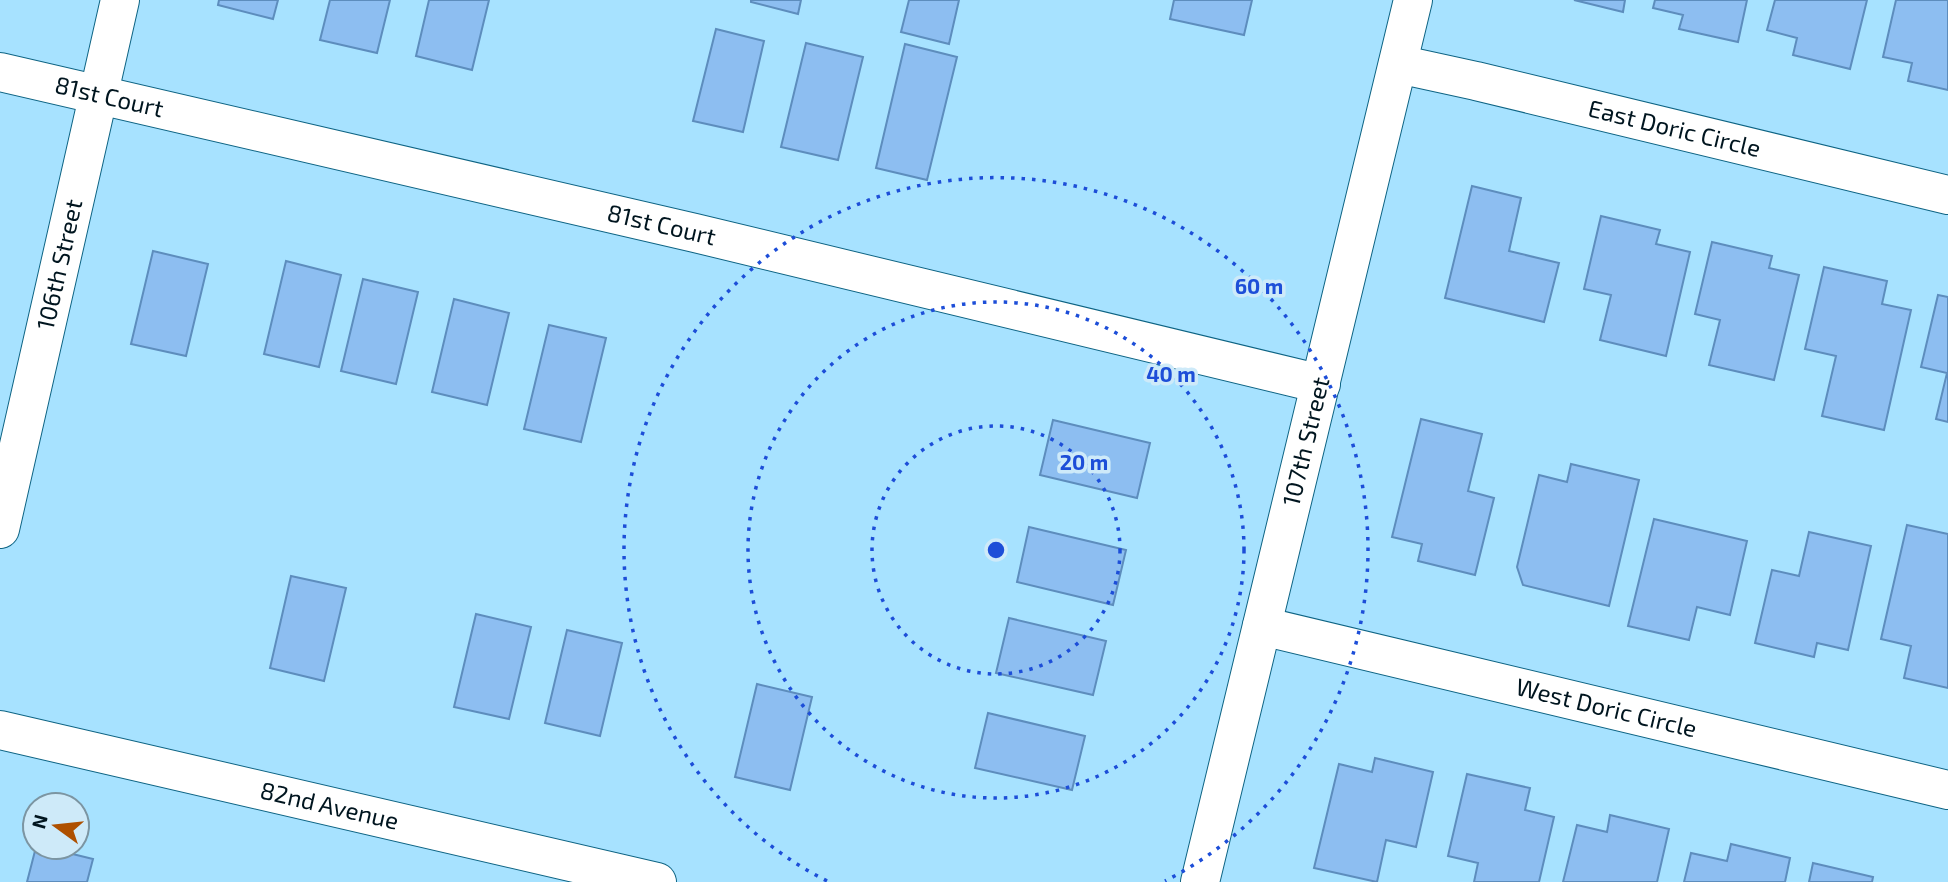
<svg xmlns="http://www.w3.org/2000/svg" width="1948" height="882" font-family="'Exo 2',sans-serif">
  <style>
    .building { fill: #8dbef1; stroke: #5d8dbd; stroke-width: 2 }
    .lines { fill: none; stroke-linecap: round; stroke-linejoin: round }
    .street-casing { stroke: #0e6484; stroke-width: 40 }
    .secondary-casing { stroke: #0e6484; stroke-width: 40 }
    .street { stroke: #fff; stroke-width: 38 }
    .secondary { stroke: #fff; stroke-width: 38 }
    .ring { fill: none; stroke: #1d4ed8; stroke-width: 3.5; stroke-dasharray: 3.5 7 }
    .labels { text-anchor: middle; stroke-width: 7; stroke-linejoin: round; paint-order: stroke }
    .street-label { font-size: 24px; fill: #00151f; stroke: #ceeaf9 }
    .centre { fill: #1d4ed8; stroke: #ceeaf9; stroke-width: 3.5 }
    .ring-label { font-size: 21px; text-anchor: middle; font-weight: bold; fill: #1d4ed8; stroke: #ceeaf9; stroke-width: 7; stroke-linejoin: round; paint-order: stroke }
  </style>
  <rect width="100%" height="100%" fill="#a7e2ff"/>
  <path class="building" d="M 219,0 L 278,0 L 273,19 L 218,5 Z
    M 330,0 L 390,0 L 377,53 L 320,40 Z
    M 429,0 L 489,0 L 472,70 L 416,56 Z
    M 751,0 L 801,0 L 798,14 L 751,2 Z
    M 909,0 L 959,0 L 949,44 L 901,32 Z
    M 1174,0 L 1252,0 L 1244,35 L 1170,19 Z
    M 1574,0 L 1625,0 L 1623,12 Z
    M 1655,0 L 1747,0 L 1738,42 L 1679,29 L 1683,15 L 1653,8 Z
    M 1775,0 L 1867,0 L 1850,69 L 1793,55 L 1797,38 L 1767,30 Z
    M 1896,0 L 1948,0 L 1948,90 L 1908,81 L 1912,63 L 1883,57 Z
    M 716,29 L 764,41 L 743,132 L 693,121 Z
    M 806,43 L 863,57 L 838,160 L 781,147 Z
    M 905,44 L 957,57 L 927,180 L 876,168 Z
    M 1472,186 L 1521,198 L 1509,251 L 1559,263 L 1544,322 L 1445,298 Z
    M 1601,216 L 1660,230 L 1656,244 L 1690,252 L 1666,356 L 1600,340 L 1611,295 L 1584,289 Z
    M 1712,242 L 1772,256 L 1769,268 L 1799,275 L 1774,380 L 1709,365 L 1720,320 L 1695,314 Z
    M 153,251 L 208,264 L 186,356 L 131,344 Z
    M 286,261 L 341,275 L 319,367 L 264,354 Z
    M 1824,267 L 1887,281 L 1882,304 L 1911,310 L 1884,430 L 1822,416 L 1836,356 L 1805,349 Z
    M 363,279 L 418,292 L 396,384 L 341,371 Z
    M 1938,295 L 1948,297 L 1948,422 L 1936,419 L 1947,373 L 1921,367 Z
    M 454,299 L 509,313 L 487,405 L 432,392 Z
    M 549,325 L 606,338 L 581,442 L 524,429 Z
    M 1421,419 L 1482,434 L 1468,491 L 1494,498 L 1475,575 L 1418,561 L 1422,544 L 1392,537 Z
    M 1053,420 L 1150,443 L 1137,498 L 1040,475 Z
    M 1571,464 L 1639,480 L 1609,606 L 1523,585 L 1517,567 L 1539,475 L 1567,482 Z
    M 1654,519 L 1747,541 L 1730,615 L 1697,607 L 1689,640 L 1628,626 Z
    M 1907,525 L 1948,534 L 1948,688 L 1904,678 L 1911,646 L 1881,639 Z
    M 1029,527 L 1126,550 L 1113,605 L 1017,582 Z
    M 1809,532 L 1871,546 L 1848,650 L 1817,643 L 1814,657 L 1755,643 L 1772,570 L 1799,576 Z
    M 291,576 L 346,588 L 324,681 L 270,668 Z
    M 476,614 L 531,627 L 509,719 L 454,707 Z
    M 1009,618 L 1106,641 L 1093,695 L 996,673 Z
    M 567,630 L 622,643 L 600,736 L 545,723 Z
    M 757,684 L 812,697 L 790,790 L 735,777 Z
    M 988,713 L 1085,736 L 1072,790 L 975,768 Z
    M 1375,758 L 1433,772 L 1416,847 L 1386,840 L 1377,882 L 1314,868 L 1339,764 L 1372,772 Z
    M 1467,774 L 1530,788 L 1525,810 L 1554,817 L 1539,882 L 1474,882 L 1478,863 L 1448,856 Z
    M 1610,815 L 1669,829 L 1657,882 L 1563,882 L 1577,825 L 1607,832 Z
    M 1731,844 L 1790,858 L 1785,882 L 1684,882 L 1691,853 L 1727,861 Z
    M 36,847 L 44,847 L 93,859 L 87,882 L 27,882 Z
    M 1813,863 L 1873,877 L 1872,882 L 1809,882 Z"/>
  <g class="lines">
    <defs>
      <g id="street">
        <path id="s1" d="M 1398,64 L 1476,81 L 1948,195"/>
        <path id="s2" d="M 0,72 L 695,233 L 1321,384"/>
        <path id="s3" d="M 0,529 L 120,0"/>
        <path id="s4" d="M 1262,626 L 1948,790"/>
        <path id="s5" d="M 0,730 L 657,882"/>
      </g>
      <g id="secondary">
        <path id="s6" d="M 1200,882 L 1413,0"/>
      </g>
    </defs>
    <use href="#street" class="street-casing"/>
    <use href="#secondary" class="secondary-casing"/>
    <use href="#street" class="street"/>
    <use href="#secondary" class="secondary"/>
  </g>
  <g class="ring">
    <circle cx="996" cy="550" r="124"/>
    <circle cx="996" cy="550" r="248"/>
    <path d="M827 881A372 372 0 1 1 1165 881"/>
  </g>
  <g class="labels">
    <g class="street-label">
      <text dy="8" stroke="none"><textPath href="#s2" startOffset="112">81st Court</textPath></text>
      <text dy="8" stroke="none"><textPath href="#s1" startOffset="284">East Doric Circle</textPath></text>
      <text dy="8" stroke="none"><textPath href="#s2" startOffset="679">81st Court</textPath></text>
      <text dy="8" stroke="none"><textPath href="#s3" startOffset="271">106th Street</textPath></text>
      <text dy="8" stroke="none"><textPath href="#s6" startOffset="453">107th Street</textPath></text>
      <text dy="8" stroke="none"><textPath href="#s4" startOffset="354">West Doric Circle</textPath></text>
      <text dy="8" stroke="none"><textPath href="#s5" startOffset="338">82nd Avenue</textPath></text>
    </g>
  </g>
  <circle cx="996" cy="550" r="10" class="centre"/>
  <g class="ring-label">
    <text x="1259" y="294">60 m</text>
    <text x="1171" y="382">40 m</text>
    <text x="1084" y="470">20 m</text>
  </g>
  <g transform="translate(56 826) rotate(285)"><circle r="33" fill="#ceeaf9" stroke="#7c95a2" stroke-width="2"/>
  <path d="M0-5L12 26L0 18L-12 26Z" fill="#ae5000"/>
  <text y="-10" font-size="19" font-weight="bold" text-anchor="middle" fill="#00151f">N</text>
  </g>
</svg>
